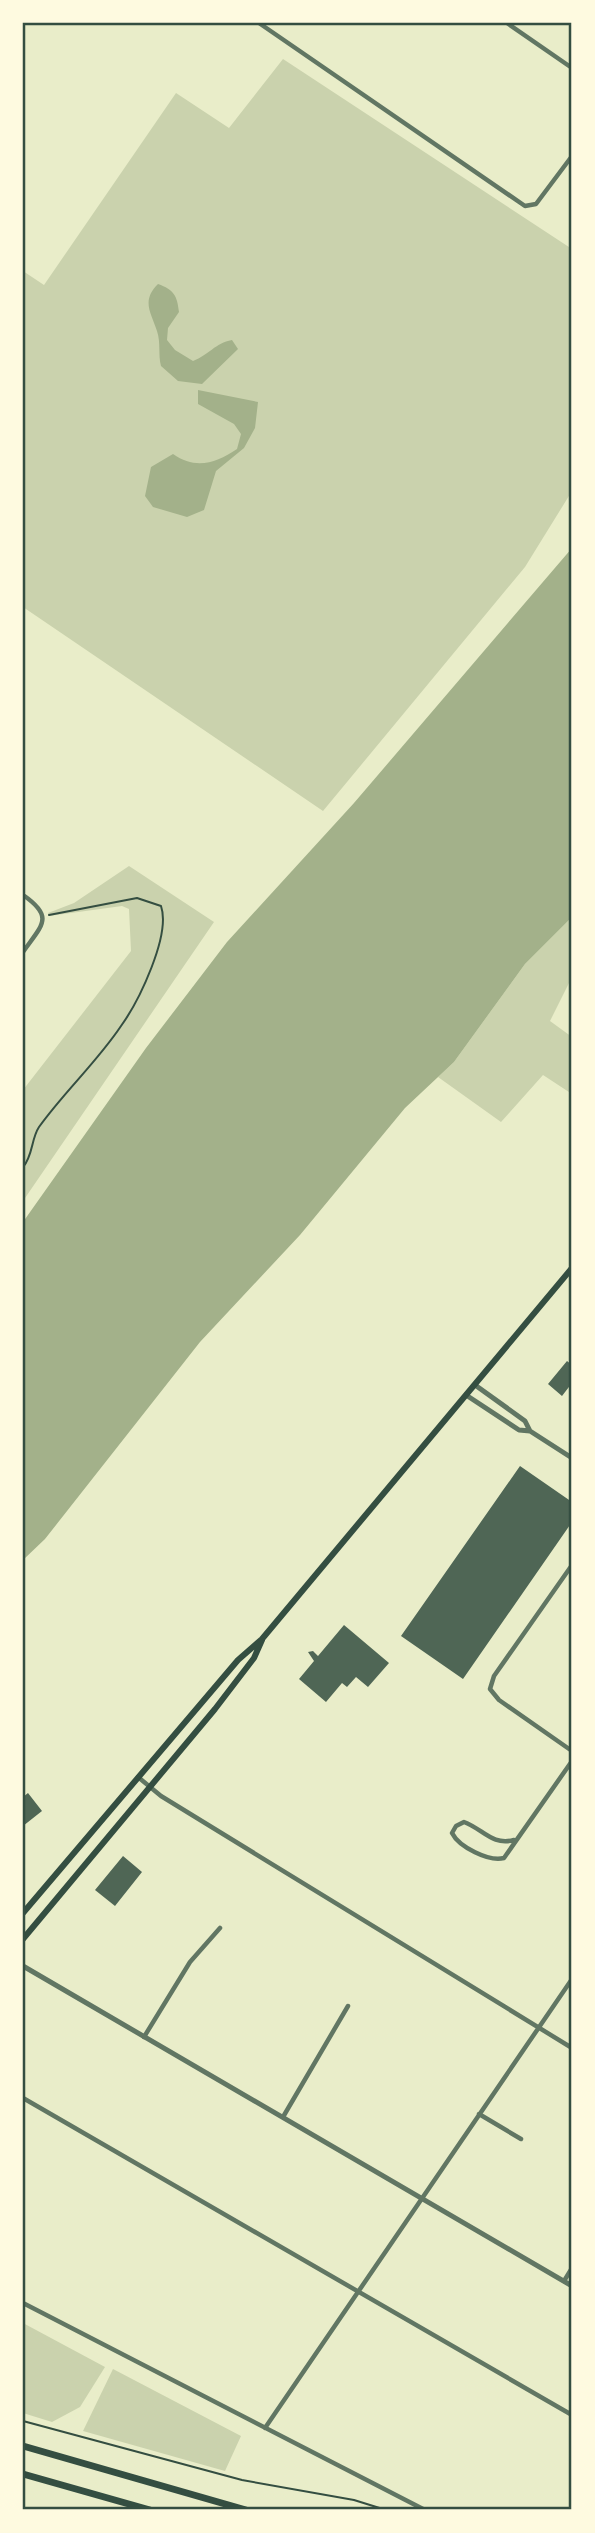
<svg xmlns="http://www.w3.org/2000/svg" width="595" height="2533" font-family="Figtree,sans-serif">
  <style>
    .green { fill: #cad2ad }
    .water { fill: #a3b18a }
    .building { fill: #4f6655 }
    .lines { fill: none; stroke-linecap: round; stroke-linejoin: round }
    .path { stroke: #344e41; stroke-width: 2 }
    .minor { stroke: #617663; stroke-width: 4.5 }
    .tertiary { stroke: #617663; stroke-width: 5 }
    .secondary { stroke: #344e41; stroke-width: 6 }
    .primary { stroke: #344e41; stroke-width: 7 }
    .neatline { fill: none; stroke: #344e41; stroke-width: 2.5 }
  </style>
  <rect width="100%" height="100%" fill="#e9edc9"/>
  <path class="green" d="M 283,59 L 572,249 L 572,491 L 525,567 L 323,811 L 23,607 L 23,271 L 44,285 L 176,93 L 229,128 Z
    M 129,866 L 214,922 L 23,1201 L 23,1090 L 131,951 L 129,909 L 122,906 L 49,916 L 48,913 L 74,903 Z
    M 572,917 L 572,977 L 550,1021 L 572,1037 L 572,1094 L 543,1075 L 501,1122 L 438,1077 L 454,1062 L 525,964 Z
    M 23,2323 L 105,2367 L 80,2407 L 52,2422 L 23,2413 Z
    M 113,2369 L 241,2436 L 225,2471 L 83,2431 Z"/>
  <path class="water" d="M 158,284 C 174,290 177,295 179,312 L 168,328 L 167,340 L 175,350 L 193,361 C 209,355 215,343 232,340 L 238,349 L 202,384 L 178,381 L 161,366 C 158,355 161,343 157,331 C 151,312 141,301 158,284 Z
    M 198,390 L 258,402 L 255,428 L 244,448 L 216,471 L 204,510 L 187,517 L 153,507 L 145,496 L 151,467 L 173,454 C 196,470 216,463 237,449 L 241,434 L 234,424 L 198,404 Z
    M 572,548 L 572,917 L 525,964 L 454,1062 L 405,1108 L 300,1235 L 200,1342 L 45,1539 L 23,1560 L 23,1222 L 146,1048 L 227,942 L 354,803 Z"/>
  <path class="building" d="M 567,1361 L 572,1365 L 572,1383 L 562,1396 L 548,1384 Z
    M 520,1466 L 572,1502 L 572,1522 L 463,1679 L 401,1636 Z
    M 344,1625 L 389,1663 L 368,1687 L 356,1677 L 347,1687 L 342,1683 L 326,1702 L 299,1679 L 314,1661 L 308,1652 L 313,1651 L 318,1656 Z
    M 28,1793 L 42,1811 L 23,1826 L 23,1797 Z
    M 123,1856 L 142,1872 L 115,1906 L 95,1890 Z"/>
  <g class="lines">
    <path class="path" d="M 23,1167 C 33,1156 31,1139 39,1127 C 64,1092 97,1062 121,1026 C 139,1001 171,935 161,906 L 137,898 L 49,915
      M 23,2421 L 242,2480 L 354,2500 L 386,2510"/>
    <path class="minor" d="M 259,23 L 525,206 L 536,204 L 572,156
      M 507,23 L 572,68
      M 23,895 C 55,917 42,925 23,952
      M 572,1565 L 494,1676 L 490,1689 L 499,1700 L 572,1751
      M 138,1777 L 161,1796 L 572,2048
      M 514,1840 C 492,1846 483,1829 464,1822 L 456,1826 L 452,1833 C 459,1847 489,1862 504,1858 L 572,1761
      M 144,2037 L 190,1962 L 220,1928
      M 23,2098 L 572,2415
      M 479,2114 L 521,2139
      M 283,2117 L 348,2006
      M 564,2281 L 572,2268
      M 23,2303 L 425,2510
      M 265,2428 L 572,1979"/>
    <path class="tertiary" d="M 475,1385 L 525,1421 L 530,1431
      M 466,1395 L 519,1430 L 530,1431 L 572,1458
      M 23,1966 L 572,2286"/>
    <path class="secondary" d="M 23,1913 L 238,1660 L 262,1639 L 572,1268
      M 23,1939 L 215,1709 L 254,1658 L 262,1640"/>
    <path class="primary" d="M 23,2446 L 246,2510
      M 23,2474 L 150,2510"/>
  </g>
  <rect width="595" height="2533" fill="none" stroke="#fefae0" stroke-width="49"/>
  <rect x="24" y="24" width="546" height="2484" class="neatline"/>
</svg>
